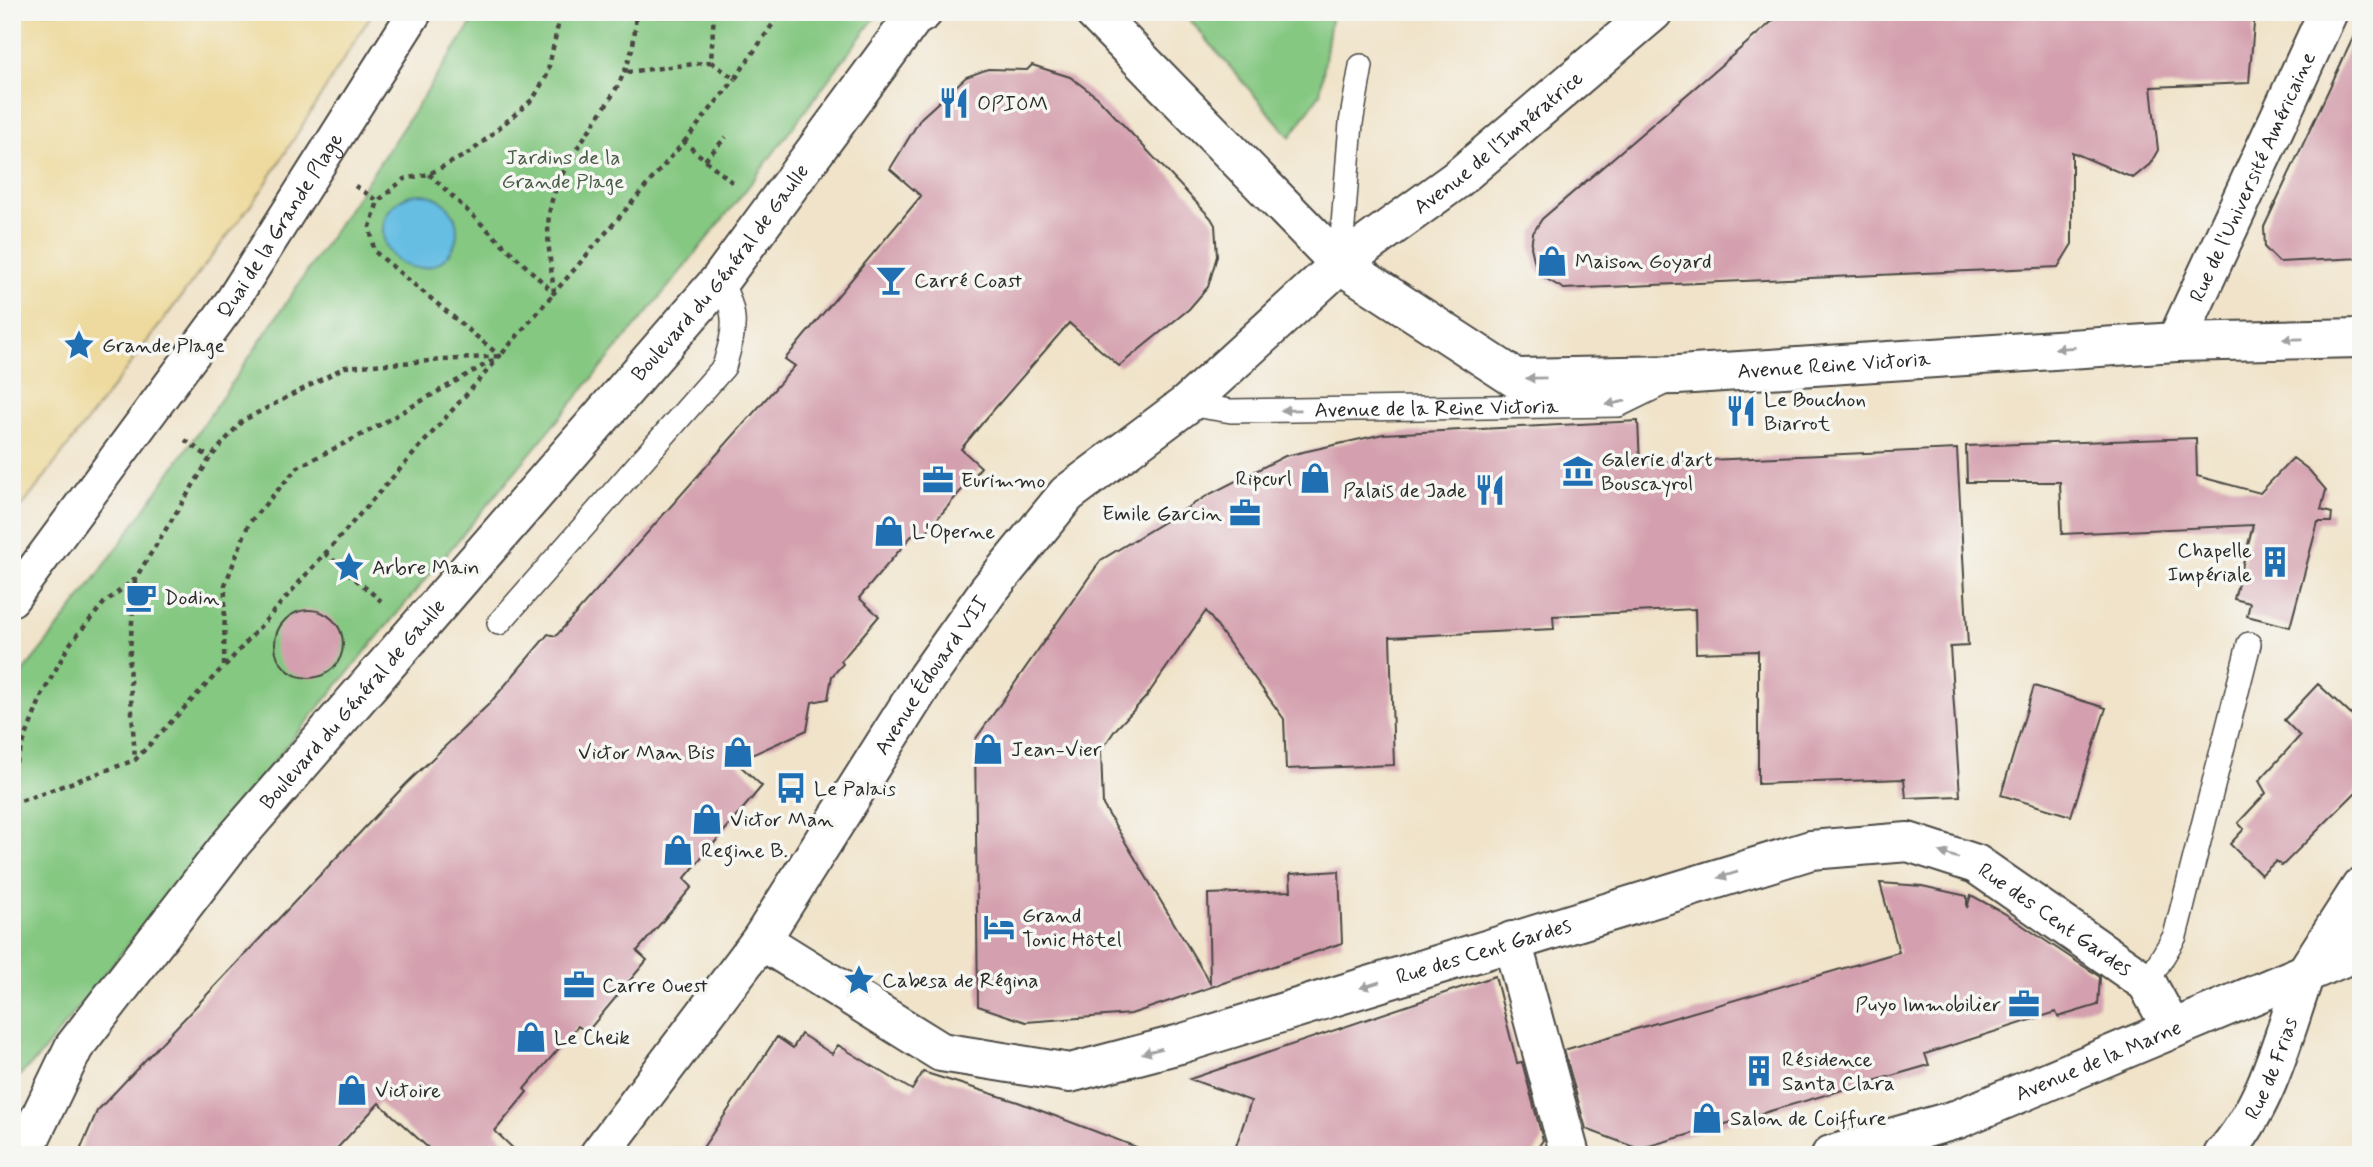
<svg xmlns="http://www.w3.org/2000/svg" width="2373" height="1167" font-family="Mynerve,sans-serif">
  <style>
    .green { fill: #85c882; stroke: #587a56; stroke-width: 2 }
    .sand { fill: #eeda9e; stroke: #8c8264; stroke-width: 2 }
    .water { fill: #66bee3; stroke: #487487; stroke-width: 2 }
    .building { fill: #d4a0af }
    .lines { fill: none; stroke-linecap: round; stroke-linejoin: round }
    .service-casing { stroke: #494743; stroke-width: 26 }
    .pedestrian-casing { stroke: #494743; stroke-width: 37 }
    .minor-casing { stroke: #494743; stroke-width: 42 }
    .tertiary-casing { stroke: #494743; stroke-width: 42 }
    .secondary-casing { stroke: #494743; stroke-width: 42 }
    .path { stroke: #494743; stroke-width: 4.5; stroke-dasharray: 5 5; stroke-linecap: butt }
    .service { stroke: #fff; stroke-width: 23 }
    .pedestrian { stroke: #fff; stroke-width: 33 }
    .minor { stroke: #fff; stroke-width: 38 }
    .tertiary { stroke: #fff; stroke-width: 38 }
    .secondary { stroke: #fff; stroke-width: 38 }
    .oneway { fill: #a0a0a0 }
    .labels { text-anchor: middle; stroke-width: 7; stroke-linejoin: round; paint-order: stroke }
    .poi-label { font-size: 21px; fill: #2b2b2b; stroke: #f6f6f2; text-anchor: start }
    .street-label { font-size: 21px; fill: #2b2b2b; stroke: #f6f6f2 }
    .park-label { font-size: 21px; fill: #465a45; stroke: #f6f6f2 }
  </style>
  <rect width="100%" height="100%" fill="#f6f6f2"/>
  <filter id="ink" filterUnits="userSpaceOnUse"><feTurbulence type="fractalNoise" baseFrequency=".0143" numOctaves="2"/><feDisplacementMap in="SourceGraphic" scale="14" xChannelSelector="R" yChannelSelector="G"/><feConvolveMatrix kernelMatrix="1 2 1 2 8 2 1 2 1" color-interpolation-filters="sRGB"/></filter>
  <filter id="wash" filterUnits="userSpaceOnUse"><feTurbulence type="fractalNoise" baseFrequency=".00686" numOctaves="4" result="noise"/><feDisplacementMap in="SourceGraphic" scale="28" xChannelSelector="R" yChannelSelector="G"/><feGaussianBlur stdDeviation="1.57" result="paint"/><feColorMatrix in="noise" values="0 0 0 0 0 0 0 0 0 0 0 0 0 0 0 0 0 1.4 0 .05"/><feComposite in="paint" operator="in"/></filter>
  <g filter="url(#wash)">
    <rect width="100%" height="100%" fill="#f0e3c9"/>
    <path class="green" d="M 479,12 L 879,12 L 745,191 L 674,280 L 282,752 L 38,1058 L 19,1076 L 12,1069 L 12,685 C 81,603 142,513 203,425 C 297,289 388,150 479,12 Z
      M 1183,12 L 1332,12 L 1320,94 L 1290,137 Z"/>
    <path class="sand" d="M 12,12 L 373,12 L 262,190 L 12,520 Z"/>
    <path class="water" d="M383 231a37 37 0 1 1 74 0a37 37 0 1 1-74 0Z"/>
    <g id="blocks">
      <path class="building" d="M 1783,12 L 2255,12 L 2249,83 L 2151,87 L 2158,150 L 2150,164 L 2133,178 L 2072,152 L 2072,244 L 2058,267 L 1564,289 L 1545,278 L 1536,268 L 1531,247 L 1533,233 L 1542,219 Z
        M 2361,21 L 2361,258 L 2279,262 L 2265,248 L 2264,227 Z
        M 1032,65 L 1070,77 L 1097,97 L 1211,218 L 1215,225 L 1217,256 L 1208,287 L 1189,309 L 1119,366 L 1069,323 L 984,421 L 961,449 L 981,467 L 921,538 L 914,533 L 859,598 L 879,616 L 841,661 L 843,664 L 832,676 L 828,699 L 812,702 L 807,730 L 736,762 L 762,786 L 684,879 L 692,887 L 637,951 L 647,960 L 587,1032 L 578,1026 L 524,1089 L 527,1092 L 495,1131 L 520,1155 L 436,1155 L 379,1103 L 331,1155 L 78,1155 L 97,1111 L 406,784 L 490,703 L 548,634 L 556,636 L 795,366 L 785,359 L 921,196 L 890,169 L 921,118 L 966,77 L 988,69 L 1027,70 Z
        M 1638,421 L 1640,463 L 1957,449 L 1968,646 L 1950,647 L 1960,796 L 1906,798 L 1904,779 L 1758,784 L 1758,651 L 1696,653 L 1695,609 L 1553,616 L 1554,629 L 1390,637 L 1394,765 L 1286,769 L 1284,719 L 1206,611 L 1146,697 L 1115,730 L 1101,751 L 1103,805 L 1210,983 L 1208,894 L 1291,891 L 1290,874 L 1339,871 L 1342,943 L 1131,1014 L 1026,1022 L 978,1006 L 975,740 L 1101,560 L 1210,494 L 1285,456 L 1383,434 Z
        M 2196,438 L 2197,476 L 2260,493 L 2293,458 L 2309,470 L 2326,490 L 2321,510 L 2332,513 L 2331,522 L 2318,522 L 2290,627 L 2247,616 L 2250,603 L 2234,599 L 2253,525 L 2062,534 L 2060,482 L 1967,482 L 1966,446 Z
        M275 644a34 34 0 1 1 68 0a34 34 0 1 1-68 0Z
        M 2318,684 L 2361,724 L 2361,787 L 2282,866 L 2276,861 L 2261,875 L 2230,844 L 2244,829 L 2238,823 L 2266,793 L 2259,781 L 2300,736 L 2284,720 Z
        M 2034,686 L 2106,708 L 2071,816 L 2001,795 Z
        M 1880,883 L 1922,886 L 1967,896 L 1967,908 L 1971,895 L 2004,913 L 2100,977 L 2098,1005 L 2058,1017 L 2056,1012 L 1925,1054 L 1929,1065 L 1639,1149 L 1586,1129 L 1564,1050 L 1899,952 Z
        M 1495,976 L 1517,1063 L 1522,1062 L 1543,1140 L 1533,1155 L 1233,1155 L 1251,1101 L 1190,1079 Z
        M 801,1034 L 832,1054 L 838,1045 L 912,1090 L 923,1072 L 1018,1102 L 1147,1151 L 1146,1155 L 698,1155 L 777,1037 L 793,1048 Z"/>
    </g>
  </g>
  <g filter="url(#ink)">
    <use href="#blocks" fill-opacity="0" stroke="#494743" stroke-width="2"/>
    <g class="lines">
      <defs>
        <g id="service">
          <path d="M 1340,264 L 1351,123 L 1361,66"/>
          <path id="s1" d="M 1187,404 L 1231,411 L 1619,405 L 1666,382"/>
          <path d="M 499,623 L 724,367 C 735,328 739,317 720,280"/>
          <path d="M 2147,983 L 2175,936 L 2249,644"/>
        </g>
        <g id="pedestrian">
          <path id="s2" d="M 12,599 L 232,301 L 415,12"/>
        </g>
        <g id="minor">
          <path d="M 1094,12 L 1340,264"/>
          <path id="s3" d="M 2176,342 L 2328,12"/>
          <path id="s4" d="M 761,940 L 941,1052 L 1070,1073 L 1180,1044 L 1811,850 L 1908,842 L 1976,864 L 2147,983 L 2172,1029"/>
          <path d="M 1512,941 L 1570,1155"/>
          <path id="s5" d="M 22,1155 L 74,1047 L 229,846 L 720,280 L 913,18 L 923,12"/>
          <path id="s6" d="M 2223,1155 C 2268,1105 2283,1036 2305,974"/>
        </g>
        <path id="tertiary" d="M 2305,974 L 2361,887"/>
        <g id="secondary">
          <path id="s7" d="M 1340,264 L 1515,378 L 1678,375 L 2176,342 L 2361,338"/>
          <path id="s8" d="M 599,1155 L 761,940 L 927,677 L 988,591 L 1067,494 L 1187,404 L 1340,264 L 1456,180 L 1653,12"/>
          <path id="s9" d="M 1831,1155 L 1958,1119 L 2361,950"/>
        </g>
      </defs>
      <use href="#service" class="service-casing"/>
      <use href="#pedestrian" class="pedestrian-casing"/>
      <use href="#minor" class="minor-casing"/>
      <use href="#tertiary" class="tertiary-casing"/>
      <use href="#secondary" class="secondary-casing"/>
      <path class="path" d="M 711,62 L 735,79 L 781,12
        M 627,72 L 711,62 L 714,12
        M 684,142 L 735,79
        M 705,160 L 726,137
        M 429,174 L 554,293 L 684,142 L 733,183
        M 355,186 L 378,201
        M 185,440 L 210,458
        M 325,553 L 381,601
        M 135,580 L 129,664 L 135,760
        M 225,666 L 496,361
        M 12,772 L 42,695 L 69,645 L 104,603 L 135,579 L 210,458 L 242,421 L 345,367 L 500,356 L 554,293 C 551,262 543,227 553,197 C 575,129 640,90 635,12
        M 12,804 L 135,760 L 224,666 L 225,585 L 249,523 L 298,467 L 369,431 L 500,356 L 374,251 L 370,227 L 378,201 L 404,179 L 429,174 L 471,152 L 533,99 L 547,75 L 561,12"/>
      <use href="#service" class="service"/>
      <use href="#pedestrian" class="pedestrian"/>
      <use href="#minor" class="minor"/>
      <use href="#tertiary" class="tertiary"/>
      <use href="#secondary" class="secondary"/>
    </g>
    <defs><path id="oneway-solid" d="M-6-.8H1V-3.2L6.5 0L1 3.2V.8H-6Z" transform="scale(1.75)"/></defs>
    <g class="oneway">
      <use href="#oneway-solid" transform="translate(2293 339) rotate(179)"/>
      <use href="#oneway-solid" transform="translate(2065 348) rotate(177)"/>
      <use href="#oneway-solid" transform="translate(1536 378) rotate(179)"/>
      <use href="#oneway-solid" transform="translate(1616 403) rotate(169)"/>
      <use href="#oneway-solid" transform="translate(1291 410) rotate(179)"/>
      <use href="#oneway-solid" transform="translate(1949 855) rotate(-162)"/>
      <use href="#oneway-solid" transform="translate(1728 875) rotate(163)"/>
      <use href="#oneway-solid" transform="translate(1370 985) rotate(163)"/>
      <use href="#oneway-solid" transform="translate(1152 1051) rotate(165)"/>
    </g>
  </g>
  <defs>
    <symbol id="restaurant-bare" viewBox="-9 -9 18 18"><path d="M-5-6h1v4h1v-4h1v4h1v-4h1v5L-1.5 .5V6h-2V.5L-5-1ZM5-6V6H3V1.5H1.5Q1.5-4 5-6Z" fill="#1f6fb2" stroke="#f6f6f2" stroke-width="2.5" paint-order="stroke"/></symbol>
    <symbol id="shop-bare" viewBox="-9 -9 18 18"><path d="M-5-2.5h2.3a2.7 3.5 0 0 1 5.4 0H5L5.5 6h-11ZM-1.5-2.5h3a1.5 2.3 0 0 0-3 0Z" fill="#1f6fb2" stroke="#f6f6f2" stroke-width="2.5" paint-order="stroke"/></symbol>
    <symbol id="bar-bare" viewBox="-9 -9 18 18"><path d="M-6-5H6L.8 .8V4.5H3.5V6h-7V4.5H-.8V.8Z" fill="#1f6fb2" stroke="#f6f6f2" stroke-width="2.5" paint-order="stroke"/></symbol>
    <symbol id="sight-bare" viewBox="-9 -9 18 18"><path d="M0-6L1.8-2.2L6-1.7L2.9 1.2L3.7 5.4L0 3.3L-3.7 5.4L-2.9 1.2L-6-1.7L-1.8-2.2Z" fill="#1f6fb2" stroke="#f6f6f2" stroke-width="2.5" paint-order="stroke"/></symbol>
    <symbol id="museum-bare" viewBox="-9 -9 18 18"><path d="M0-6L6-3V-2H-6V-3ZM-5-1h2V3h-2ZM-1-1h2V3h-2ZM3-1h2V3H3ZM-6 4H6V6H-6Z" fill="#1f6fb2" stroke="#f6f6f2" stroke-width="2.5" paint-order="stroke"/></symbol>
    <symbol id="office-bare" viewBox="-9 -9 18 18"><path d="M-6-3h4V-5.5h4V-3h4V5H-6ZM-1-4.5V-3h2v-1.5ZM-6 0V1H6V0Z" fill="#1f6fb2" stroke="#f6f6f2" stroke-width="2.5" paint-order="stroke"/></symbol>
    <symbol id="building-bare" viewBox="-9 -9 18 18"><path d="M-4-6H4V6H1V3H-1V6H-4ZM-2.5-4.3h1.7v1.8h-1.7ZM.8-4.3h1.7v1.8H.8ZM-2.5-1h1.7V.8h-1.7ZM.8-1h1.7V.8H.8Z" fill="#1f6fb2" stroke="#f6f6f2" stroke-width="2.5" paint-order="stroke"/></symbol>
    <symbol id="cafe-bare" viewBox="-9 -9 18 18"><path d="M-5.5-4.5H6V0H3Q3 3.5 0 3.5H-2.5Q-5.5 3.5-5.5 0ZM3-3.2v2h1.7v-2ZM-6 4.5H4V6H-6Z" fill="#1f6fb2" stroke="#f6f6f2" stroke-width="2.5" paint-order="stroke"/></symbol>
    <symbol id="bus-bare" viewBox="-9 -9 18 18"><path d="M-5-6H5V4H4V6H2V4H-2V6H-4V4H-5ZM-3.5-4V0h7V-4ZM-3.5 1.2v1.5H-2V1.2ZM2 1.2v1.5H3.5V1.2Z" fill="#1f6fb2" stroke="#f6f6f2" stroke-width="2.5" paint-order="stroke"/></symbol>
    <symbol id="hotel-bare" viewBox="-9 -9 18 18"><path d="M-6-4.5h1.5V1H6V5H4.5V3h-9V5H-6ZM-4 0a1.8 1.8 0 1 1 3.6 0ZM.5 0V-2.5h3Q6-2.5 6 0Z" fill="#1f6fb2" stroke="#f6f6f2" stroke-width="2.5" paint-order="stroke"/></symbol>
  </defs>
  <g fill-rule="evenodd">
    <use href="#restaurant-bare" x="932" y="81" width="44" height="44"/>
    <use href="#shop-bare" x="1530" y="239" width="44" height="44"/>
    <use href="#bar-bare" x="869" y="258" width="44" height="44"/>
    <use href="#sight-bare" x="57" y="323" width="44" height="44"/>
    <use href="#restaurant-bare" x="1719" y="389" width="44" height="44"/>
    <use href="#museum-bare" x="1556" y="449" width="44" height="44"/>
    <use href="#shop-bare" x="1293" y="456" width="44" height="44"/>
    <use href="#office-bare" x="916" y="458" width="44" height="44"/>
    <use href="#restaurant-bare" x="1468" y="468" width="44" height="44"/>
    <use href="#office-bare" x="1223" y="491" width="44" height="44"/>
    <use href="#shop-bare" x="867" y="509" width="44" height="44"/>
    <use href="#building-bare" x="2253" y="540" width="44" height="44"/>
    <use href="#sight-bare" x="327" y="545" width="44" height="44"/>
    <use href="#cafe-bare" x="119" y="575" width="44" height="44"/>
    <use href="#shop-bare" x="966" y="727" width="44" height="44"/>
    <use href="#shop-bare" x="716" y="730" width="44" height="44"/>
    <use href="#bus-bare" x="769" y="766" width="44" height="44"/>
    <use href="#shop-bare" x="685" y="797" width="44" height="44"/>
    <use href="#shop-bare" x="656" y="828" width="44" height="44"/>
    <use href="#hotel-bare" x="977" y="905" width="44" height="44"/>
    <use href="#sight-bare" x="837" y="958" width="44" height="44"/>
    <use href="#office-bare" x="557" y="963" width="44" height="44"/>
    <use href="#office-bare" x="2002" y="982" width="44" height="44"/>
    <use href="#shop-bare" x="509" y="1015" width="44" height="44"/>
    <use href="#building-bare" x="1737" y="1049" width="44" height="44"/>
    <use href="#shop-bare" x="330" y="1068" width="44" height="44"/>
    <use href="#shop-bare" x="1685" y="1096" width="44" height="44"/>
  </g>
  <g class="labels">
    <g class="poi-label">
      <text x="977" y="110">OPIOM</text>
      <text x="1575" y="268">Maison Goyard</text>
      <text x="914" y="287">Carré Coast</text>
      <text x="102" y="352">Grande Plage</text>
      <text x="1764" y="406">Le Bouchon<tspan x="1764" dy="24">Biarrot</tspan></text>
      <text x="1601" y="466">Galerie d'art<tspan x="1601" dy="24">Bouscayrol</tspan></text>
      <text x="1292" y="485" text-anchor="end">Ripcurl</text>
      <text x="961" y="487">Eurimmo</text>
      <text x="1467" y="497" text-anchor="end">Palais de Jade</text>
      <text x="1222" y="520" text-anchor="end">Emile Garcin</text>
      <text x="912" y="538">L'Operne</text>
      <text x="2252" y="557" text-anchor="end">Chapelle<tspan x="2252" dy="24">Impériale</tspan></text>
      <text x="372" y="574">Arbre Main</text>
      <text x="164" y="604">Dodin</text>
      <text x="1011" y="756">Jean-Vier</text>
      <text x="715" y="759" text-anchor="end">Victor Man Bis</text>
      <text x="814" y="795">Le Palais</text>
      <text x="730" y="826">Victor Man</text>
      <text x="701" y="857">Regine B.</text>
      <text x="1022" y="922">Grand<tspan x="1022" dy="24">Tonic Hôtel</tspan></text>
      <text x="882" y="987">Cabesa de Régina</text>
      <text x="602" y="992">Carre Ouest</text>
      <text x="2001" y="1011" text-anchor="end">Puyo Immobilier</text>
      <text x="554" y="1044">Le Cheik</text>
      <text x="1782" y="1066">Résidence<tspan x="1782" dy="24">Santa Clara</tspan></text>
      <text x="375" y="1097">Victoire</text>
      <text x="1730" y="1125">Salon de Coiffure</text>
    </g>
    <g class="street-label">
      <text dy="7" stroke="none"><textPath href="#s8" startOffset="1368">Avenue de l'Impératrice</textPath></text>
      <text dy="7" stroke="none"><textPath href="#s3" startOffset="182">Rue de l'Université Américaine</textPath></text>
      <text dy="7" stroke="none"><textPath href="#s2" startOffset="460">Quai de la Grande Plage</textPath></text>
      <text dy="7" stroke="none"><textPath href="#s5" startOffset="1129">Boulevard du Général de Gaulle</textPath></text>
      <text dy="7" stroke="none"><textPath href="#s7" startOffset="528">Avenue Reine Victoria</textPath></text>
      <text dy="7" stroke="none"><textPath href="#s1" startOffset="250">Avenue de la Reine Victoria</textPath></text>
      <text dy="7" stroke="none"><textPath href="#s8" startOffset="584">Avenue Édouard VII</textPath></text>
      <text dy="7" stroke="none"><textPath href="#s5" startOffset="562">Boulevard du Général de Gaulle</textPath></text>
      <text dy="7" stroke="none"><textPath href="#s4" startOffset="1382">Rue des Cent Gardes</textPath></text>
      <text dy="7" stroke="none"><textPath href="#s4" startOffset="774">Rue des Cent Gardes</textPath></text>
      <text dy="7" stroke="none"><textPath href="#s9" startOffset="284">Avenue de la Marne</textPath></text>
      <text dy="7" stroke="none"><textPath href="#s6" startOffset="100">Rue de Frias</textPath></text>
    </g>
    <g class="park-label">
      <text x="563" y="164">Jardins de la<tspan x="563" dy="24">Grande Plage</tspan></text>
    </g>
  </g>
  <rect width="2373" height="1167" fill="none" stroke="#f6f6f2" stroke-width="42"/>
</svg>
